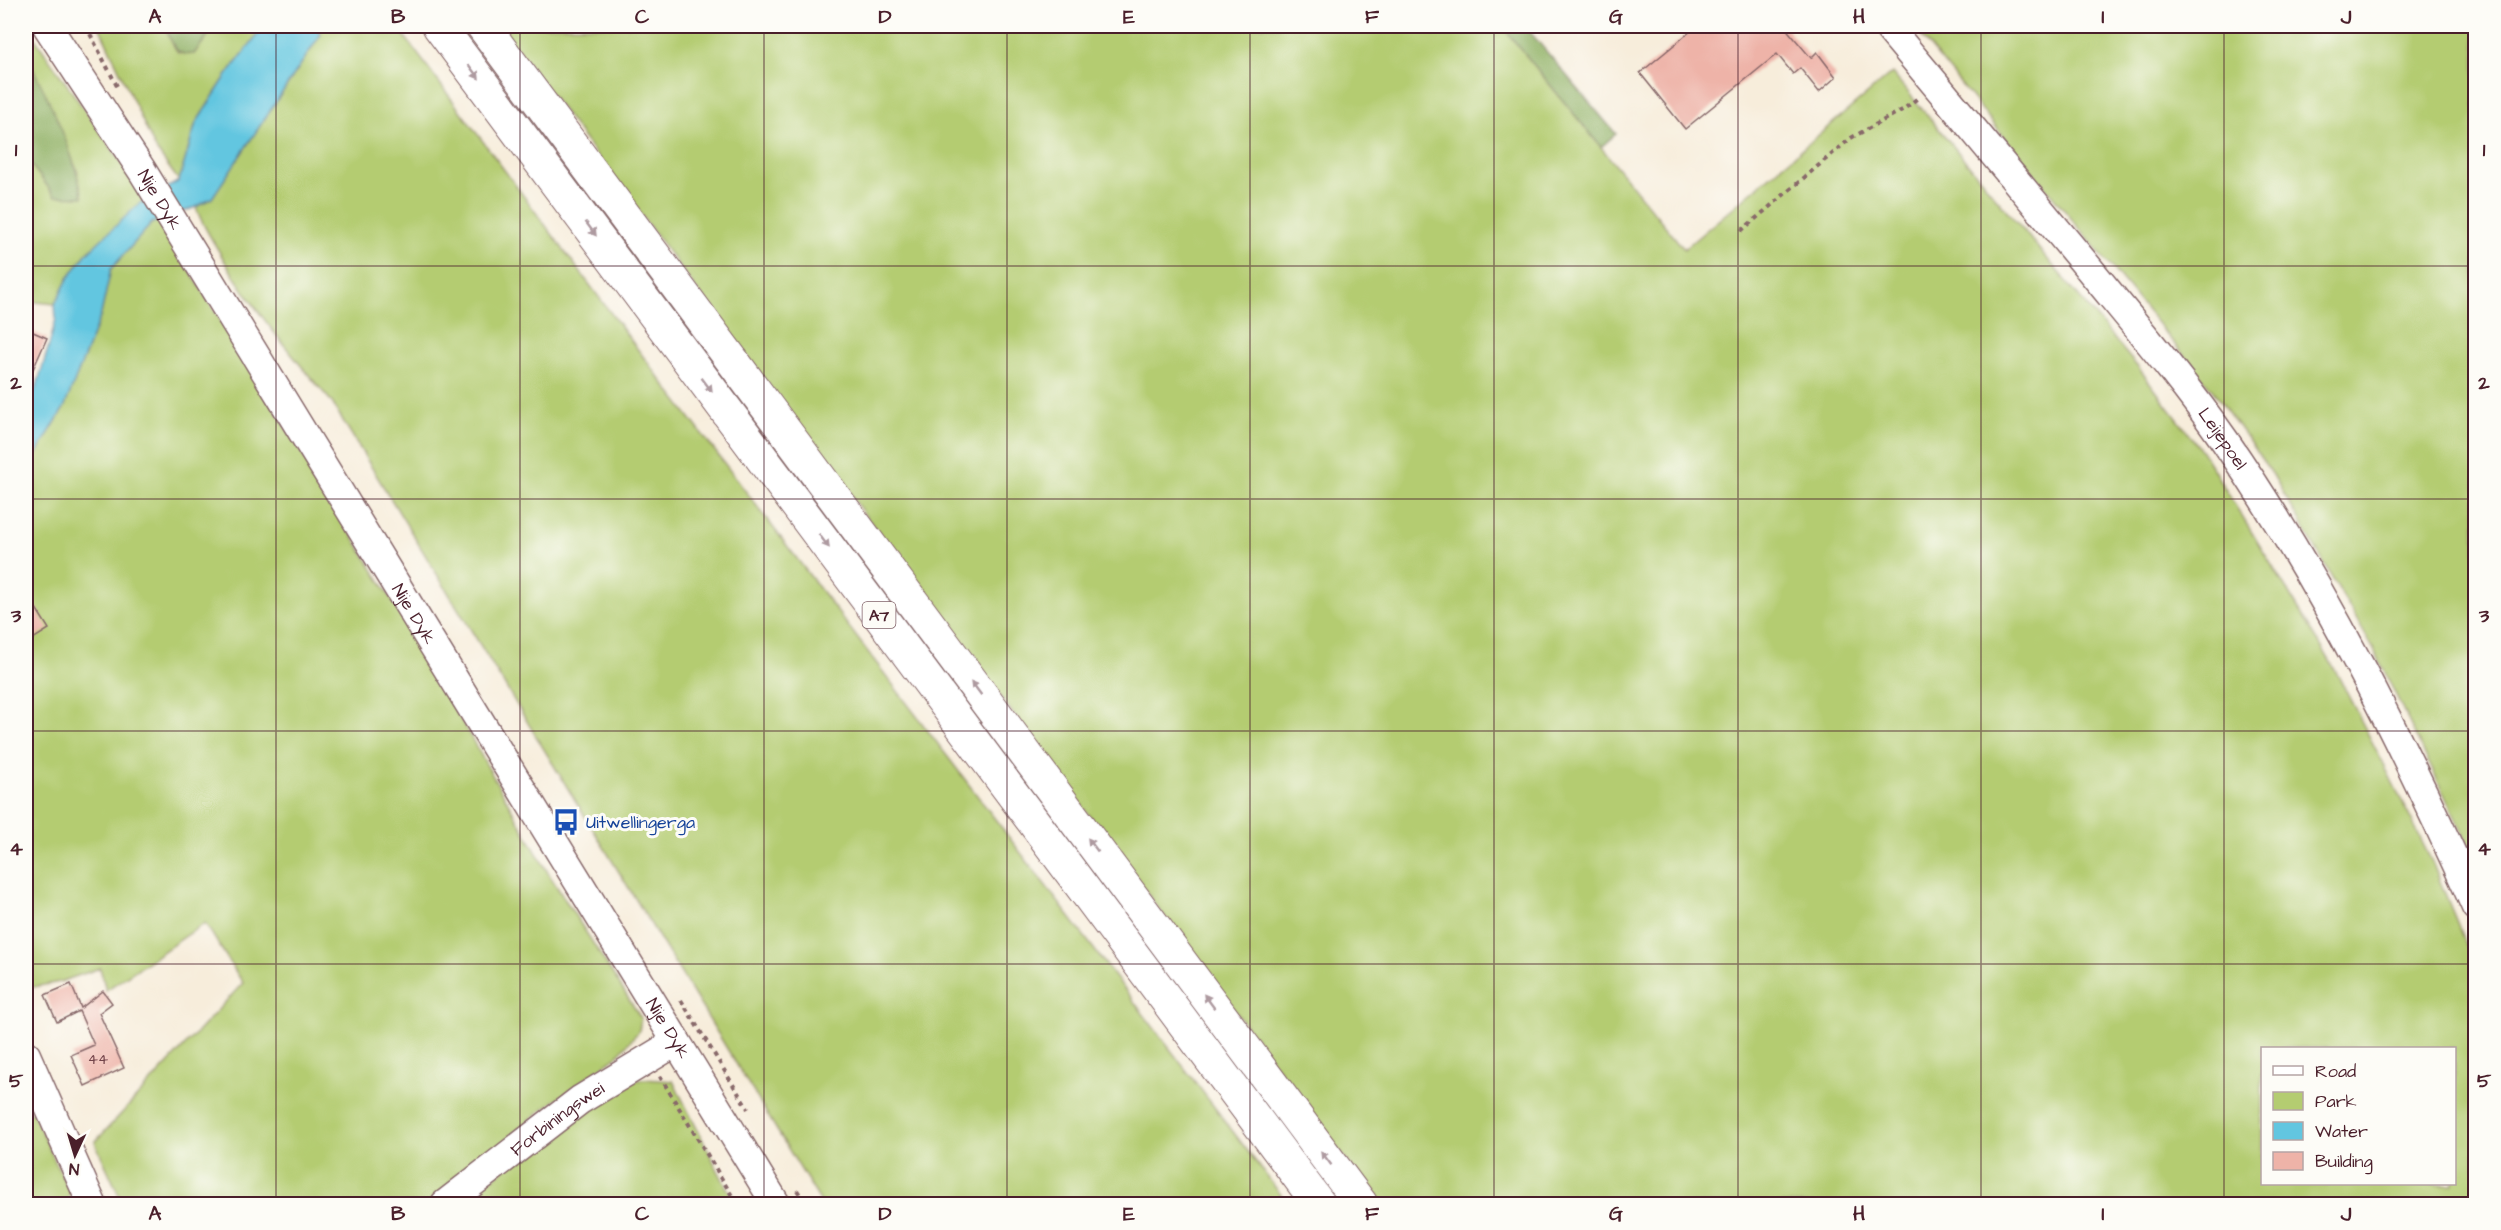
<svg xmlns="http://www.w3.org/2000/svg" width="2501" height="1230" font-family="'Architects Daughter',sans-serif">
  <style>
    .green { fill: #b4cc71; stroke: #7f764e; stroke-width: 1.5; fill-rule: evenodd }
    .forest { fill: #8fb063; stroke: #6c6847; stroke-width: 1.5 }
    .water { fill: #62c6e0; stroke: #567286; stroke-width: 1.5 }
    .building { fill: #eeb3a8 }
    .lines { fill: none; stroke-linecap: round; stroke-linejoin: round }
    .minor-casing { stroke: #876769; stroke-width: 31 }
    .highway-casing { stroke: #876769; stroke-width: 35 }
    .path { stroke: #876769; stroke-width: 4; stroke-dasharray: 4.5 4.5; stroke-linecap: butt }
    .minor { stroke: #fff; stroke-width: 28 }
    .highway { stroke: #fff; stroke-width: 33 }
    .oneway { fill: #ae9aa0 }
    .grid { fill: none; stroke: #4a1f2b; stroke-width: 1.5; stroke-opacity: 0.55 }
    .labels { text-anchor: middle; stroke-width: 6; stroke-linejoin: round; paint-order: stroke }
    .number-label { font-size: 15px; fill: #73444a }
    .shield { fill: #fdfcf7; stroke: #806168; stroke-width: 1.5 }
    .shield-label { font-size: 16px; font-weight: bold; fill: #4a1f2b }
    .street-label { font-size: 18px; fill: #4a1f2b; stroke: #fdfcf7 }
    .transit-label { font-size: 18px; fill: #164399; stroke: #fdfcf7; text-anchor: start }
    .neatline { fill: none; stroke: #4a1f2b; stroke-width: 2 }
    .grid-label { font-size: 20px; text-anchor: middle; font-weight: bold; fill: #4a1f2b }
  </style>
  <rect width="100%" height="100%" fill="#fdfcf7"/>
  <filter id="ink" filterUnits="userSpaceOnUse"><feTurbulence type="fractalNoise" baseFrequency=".0167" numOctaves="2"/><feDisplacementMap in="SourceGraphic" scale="12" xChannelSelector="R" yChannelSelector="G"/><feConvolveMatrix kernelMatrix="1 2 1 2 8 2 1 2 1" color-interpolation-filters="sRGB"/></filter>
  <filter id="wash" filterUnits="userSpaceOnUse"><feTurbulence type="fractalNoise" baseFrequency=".008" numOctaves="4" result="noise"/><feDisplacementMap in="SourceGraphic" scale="24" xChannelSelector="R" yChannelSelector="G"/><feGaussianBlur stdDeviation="1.35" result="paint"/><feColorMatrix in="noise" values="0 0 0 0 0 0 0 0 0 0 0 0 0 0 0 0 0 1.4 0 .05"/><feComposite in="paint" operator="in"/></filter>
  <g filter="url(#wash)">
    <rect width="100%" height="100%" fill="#f7eddb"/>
    <path class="green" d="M 26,26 L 147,199 L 87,253 L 69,277 L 55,304 L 26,301 L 26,158 L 55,196 L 78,173 L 57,121 L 26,56 Z
      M 99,26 L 164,26 L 178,53 L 194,54 L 215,26 L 264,26 L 227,75 L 196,123 L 179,181 L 155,148 Z
      M 315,26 L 397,26 L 645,359 L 1288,1204 L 822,1204 L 331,401 C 292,356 255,311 224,260 C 214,242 202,226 196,207 L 212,198 L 321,34 Z
      M 500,26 L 1502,26 L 1684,249 L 1892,73 L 2141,371 L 2202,451 L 2332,664 L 2387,771 L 2432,862 L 2475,966 L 2475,1204 L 1379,1204 ZM 2262,1048 L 2454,1048 L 2454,1184 L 2262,1184 Z
      M 1913,26 L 2475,26 L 2475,858 L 2373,648 L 2273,475 L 2213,391 Z
      M 159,220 L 401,615 L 550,876 L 641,1018 L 639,1031 L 617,1056 L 538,1113 L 431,1204 L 123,1204 L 95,1142 L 243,983 L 205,923 L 106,990 L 100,968 L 60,982 L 29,988 L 26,981 L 26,471 L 64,408 L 101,314 L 111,269 L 152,223 Z
      M 644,1079 L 673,1081 L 727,1188 L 739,1204 L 457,1204 L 624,1083 Z
      M 32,1112 L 71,1195 L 60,1204 L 26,1204 L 26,1116 Z"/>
    <path class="forest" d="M 164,26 L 215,26 L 194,54 C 173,57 173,42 164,26 Z
      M 1502,26 L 1525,26 L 1616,134 L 1601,147 Z
      M 26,56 C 50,99 72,149 83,197 L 55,196 L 26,158 Z"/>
    <path class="water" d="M 264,26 L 315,26 L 321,34 L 212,198 L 196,207 L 152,223 L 111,269 L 101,314 L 64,408 L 26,471 L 26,409 L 37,385 L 48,349 L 56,319 L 55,304 L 69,277 L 87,253 L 140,203 L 179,181 L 196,123 L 227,75 Z"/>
    <g id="blocks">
      <path class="building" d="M 1697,26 L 1784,26 L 1811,58 L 1817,52 L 1836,77 L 1819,92 L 1800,68 L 1793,74 L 1777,54 L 1685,129 L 1640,73 Z
        M 26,329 L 47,338 L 26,385 Z
        M 26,592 L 49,629 L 33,639 L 26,627 Z
        M 71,984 L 81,1008 L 103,991 L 112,1003 L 99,1013 L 124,1068 L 85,1086 L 71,1055 L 94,1045 L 79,1011 L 57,1022 L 45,995 Z"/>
    </g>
  </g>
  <g filter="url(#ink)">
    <use href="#blocks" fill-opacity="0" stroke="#876769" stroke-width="1.5"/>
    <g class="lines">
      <defs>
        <g id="minor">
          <path id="s1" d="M 47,26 L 143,172 L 776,1204"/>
          <path id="s2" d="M 1887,26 C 1952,104 2017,182 2082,260 C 2130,319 2181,378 2225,441 C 2325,586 2404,746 2476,907"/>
          <path d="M 26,1055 L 92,1204"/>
          <path id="s3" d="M 445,1204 L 580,1100 L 676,1042"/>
        </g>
        <path id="highway" d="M 439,26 L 1319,1204
          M 483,26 L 1361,1204"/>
      </defs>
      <use href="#minor" class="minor-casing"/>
      <use href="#highway" class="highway-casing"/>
      <path class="path" d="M 86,26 L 118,88
        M 1741,231 L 1851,138 L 1904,109 L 1919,97
        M 681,1000 L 748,1109
        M 26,1025 L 30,1034
        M 659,1079 L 661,1078 L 737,1204
        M 797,1190 L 806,1204"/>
      <use href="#minor" class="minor"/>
      <use href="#highway" class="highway"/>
    </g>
    <defs><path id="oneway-solid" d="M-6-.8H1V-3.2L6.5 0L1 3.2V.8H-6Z" transform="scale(1.5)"/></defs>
    <g class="oneway">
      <use href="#oneway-solid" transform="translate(474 72) rotate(53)"/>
      <use href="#oneway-solid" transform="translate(591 229) rotate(53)"/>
      <use href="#oneway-solid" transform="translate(707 385) rotate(53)"/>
      <use href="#oneway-solid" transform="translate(824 541) rotate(53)"/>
      <use href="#oneway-solid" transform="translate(976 688) rotate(-127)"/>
      <use href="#oneway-solid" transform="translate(1093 845) rotate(-127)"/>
      <use href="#oneway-solid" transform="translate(1209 1001) rotate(-127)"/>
      <use href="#oneway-solid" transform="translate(1326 1158) rotate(-127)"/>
    </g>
  </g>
  <path class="grid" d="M 276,26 L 276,1204M 520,26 L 520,1204M 764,26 L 764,1204M 1007,26 L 1007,1204M 1250,26 L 1250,1204M 1494,26 L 1494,1204M 1738,26 L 1738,1204M 1981,26 L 1981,1204M 2224,26 L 2224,1204M 26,266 L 2476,266M 26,499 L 2476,499M 26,731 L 2476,731M 26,964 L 2476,964"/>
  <defs>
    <symbol id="bus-bare" viewBox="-9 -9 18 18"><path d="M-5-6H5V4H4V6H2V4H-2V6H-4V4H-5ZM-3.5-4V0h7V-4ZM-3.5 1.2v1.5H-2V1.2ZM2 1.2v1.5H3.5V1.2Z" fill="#1a4fb4" stroke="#fdfcf7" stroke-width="2.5" paint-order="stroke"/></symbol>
  </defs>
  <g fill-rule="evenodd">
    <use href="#bus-bare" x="547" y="803" width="38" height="38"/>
  </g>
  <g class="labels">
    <g class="number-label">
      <text x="98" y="1064">44</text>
    </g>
    <rect class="shield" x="862.5" y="602" width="33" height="26" rx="4.5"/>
    <g class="shield-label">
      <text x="879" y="621">A7</text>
    </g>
    <g class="street-label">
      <text dy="6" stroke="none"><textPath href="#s1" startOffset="207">Nije Dyk</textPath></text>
      <text dy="6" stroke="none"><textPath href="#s2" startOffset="532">Leijepoel</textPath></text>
      <text dy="6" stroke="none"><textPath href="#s1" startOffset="693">Nije Dyk</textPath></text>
      <text dy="6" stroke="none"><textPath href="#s1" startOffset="1179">Nije Dyk</textPath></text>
      <text dy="6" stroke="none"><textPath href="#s3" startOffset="141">Forbiningswei</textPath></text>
    </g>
    <g class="transit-label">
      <text x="586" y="828">Uitwellingerga</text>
    </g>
  </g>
  <rect width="2501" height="1230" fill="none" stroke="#fdfcf7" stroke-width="66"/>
  <rect x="2261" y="1047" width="195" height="138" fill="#fdfcf7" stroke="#b5a4a5" stroke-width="1.5"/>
  <rect x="2273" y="1066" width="30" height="9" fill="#ffffff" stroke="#b5a4a5" stroke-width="1.5"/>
  <text x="2315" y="1077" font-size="18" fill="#4a1f2b">Road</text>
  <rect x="2273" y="1092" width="30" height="18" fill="#b4cc71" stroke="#b5a4a5" stroke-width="1.5"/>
  <text x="2315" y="1107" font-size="18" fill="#4a1f2b">Park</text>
  <rect x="2273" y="1122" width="30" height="18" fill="#62c6e0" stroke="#b5a4a5" stroke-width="1.5"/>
  <text x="2315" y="1137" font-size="18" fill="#4a1f2b">Water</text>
  <rect x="2273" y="1152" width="30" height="18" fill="#eeb3a8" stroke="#b5a4a5" stroke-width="1.5"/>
  <text x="2315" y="1167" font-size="18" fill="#4a1f2b">Building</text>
  <g transform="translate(75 1155) rotate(184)" stroke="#fdfcf7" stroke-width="4.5" paint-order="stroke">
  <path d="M0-4.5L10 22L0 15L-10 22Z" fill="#4a1f2b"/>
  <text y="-9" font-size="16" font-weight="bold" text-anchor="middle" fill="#4a1f2b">N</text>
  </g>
  <rect x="33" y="33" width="2435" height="1164" class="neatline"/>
  <g class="grid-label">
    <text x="155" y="23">A</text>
    <text x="398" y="23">B</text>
    <text x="642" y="23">C</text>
    <text x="885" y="23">D</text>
    <text x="1129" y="23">E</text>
    <text x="1372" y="23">F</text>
    <text x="1616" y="23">G</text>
    <text x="1859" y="23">H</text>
    <text x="2103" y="23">I</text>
    <text x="2346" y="23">J</text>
    <text x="16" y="156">1</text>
    <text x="2484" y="156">1</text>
    <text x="16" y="389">2</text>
    <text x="2484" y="389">2</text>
    <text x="16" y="622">3</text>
    <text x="2484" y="622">3</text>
    <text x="16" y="855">4</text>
    <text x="2484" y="855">4</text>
    <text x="16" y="1087">5</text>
    <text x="2484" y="1087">5</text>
    <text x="155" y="1220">A</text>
    <text x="398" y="1220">B</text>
    <text x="642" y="1220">C</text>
    <text x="885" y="1220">D</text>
    <text x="1129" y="1220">E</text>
    <text x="1372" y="1220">F</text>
    <text x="1616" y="1220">G</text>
    <text x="1859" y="1220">H</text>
    <text x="2103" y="1220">I</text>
    <text x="2346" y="1220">J</text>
  </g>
</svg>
